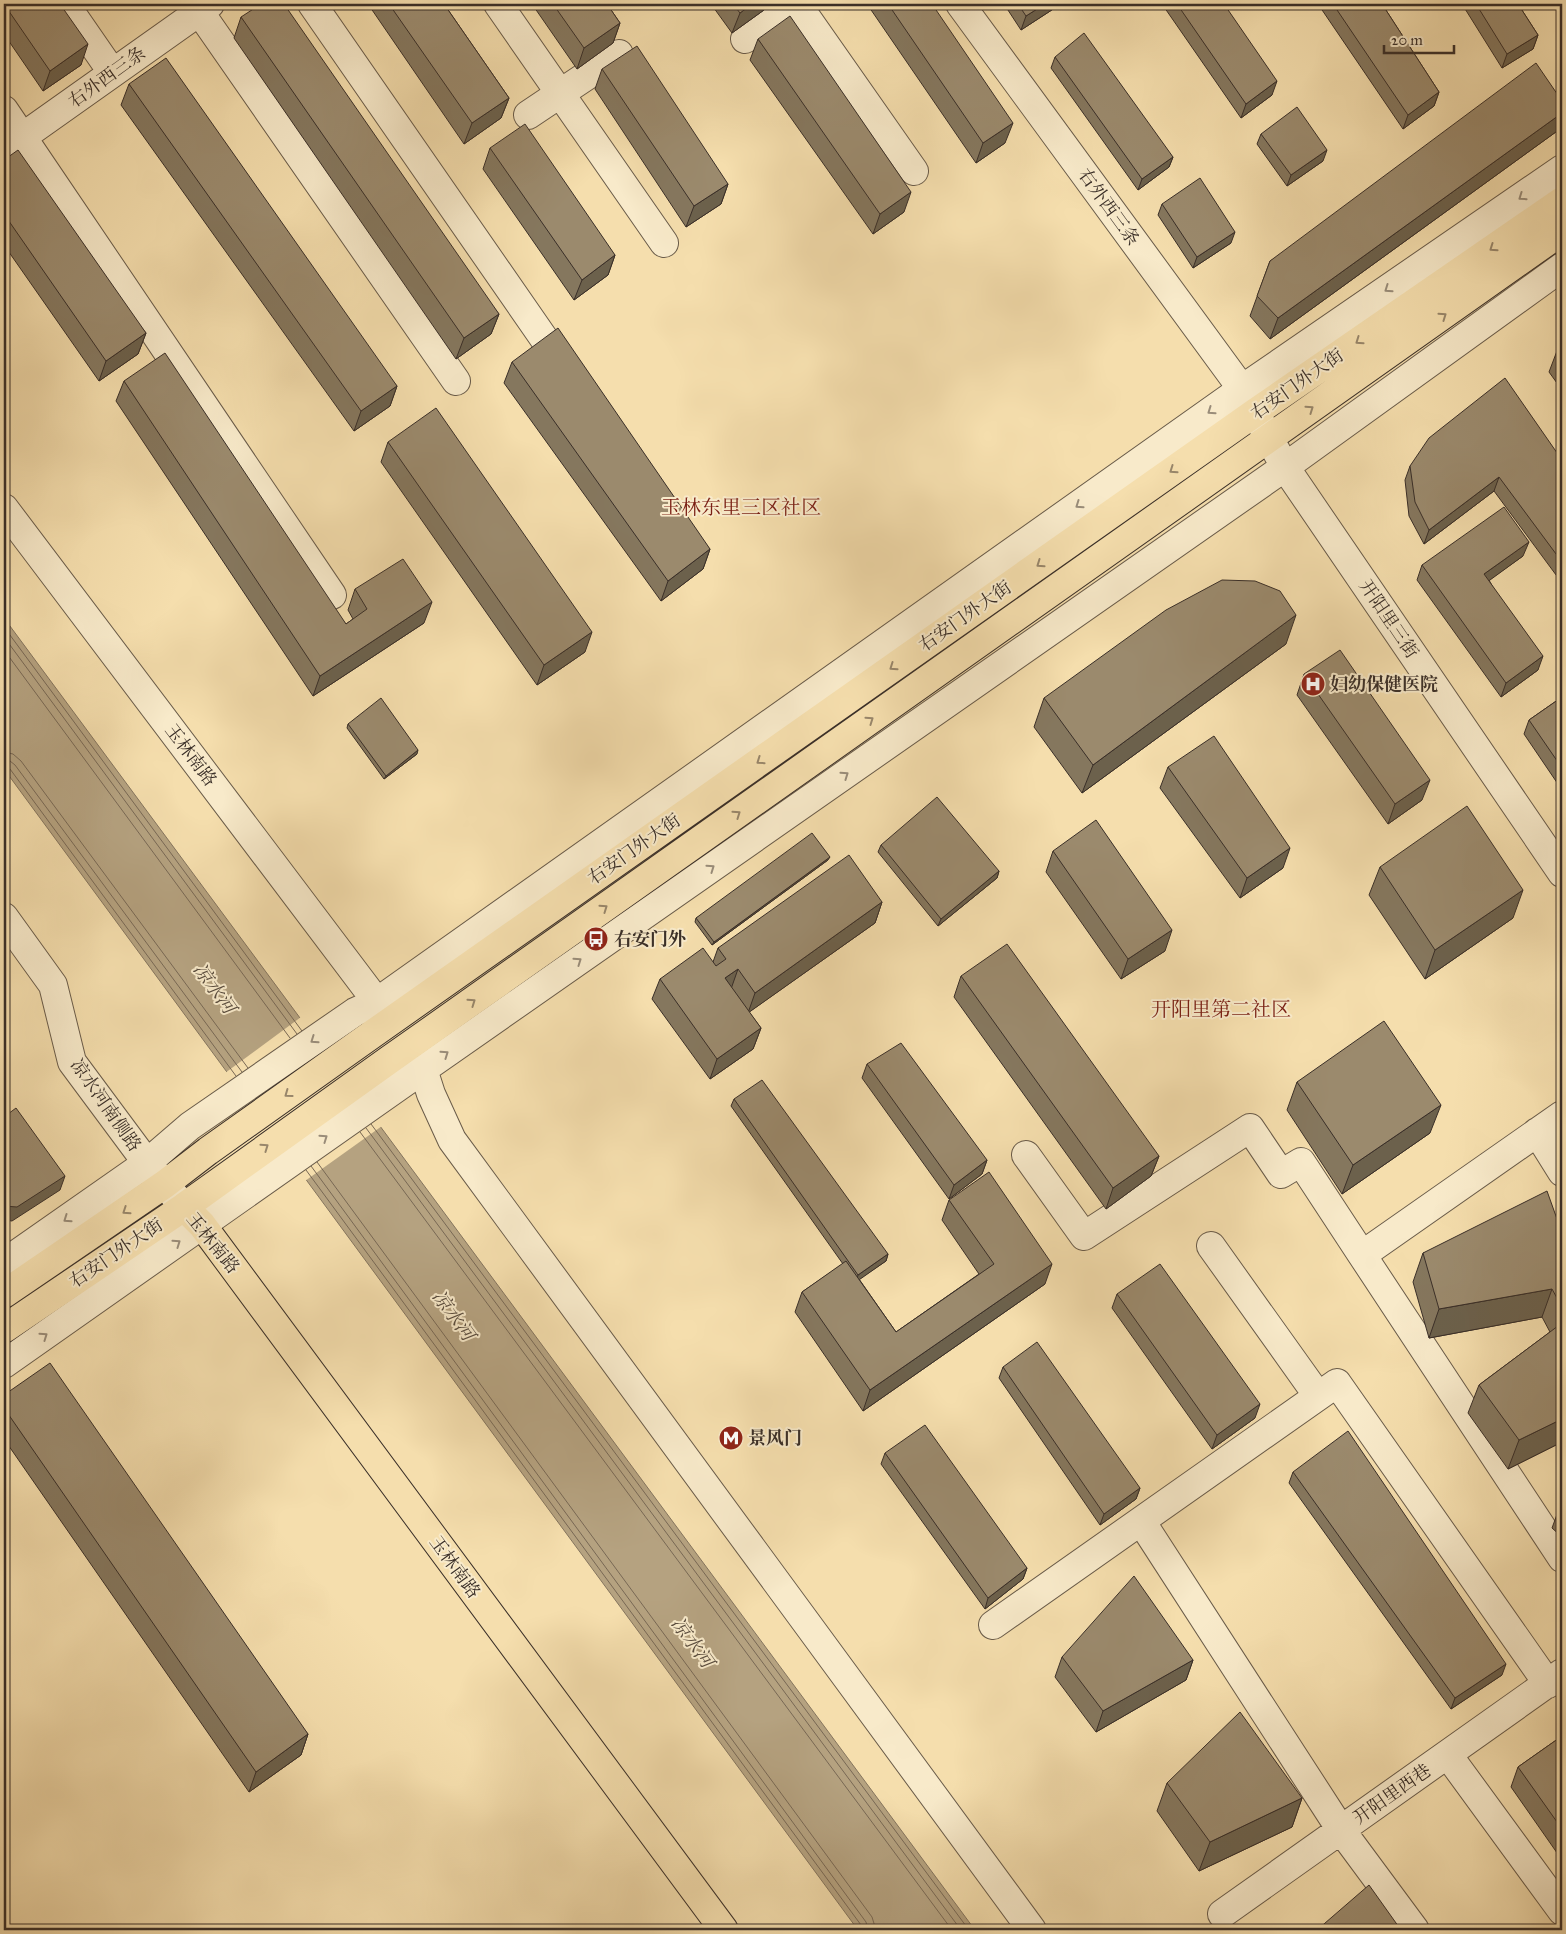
<svg xmlns="http://www.w3.org/2000/svg" width="1566" height="1934" font-family="'IM FELL Great Primer','Noto Serif SC',serif">
  <style>
    .water { fill: #b5a280; stroke: #84745d }
    .pier { fill: #f5dead }
    .lines { fill: none; stroke-linecap: round; stroke-linejoin: round }
    .shore { stroke: #786854; stroke-width: 1 }
    .minor-casing { stroke: #695b49; stroke-width: 30 }
    .major-casing { stroke: #3a2f28; stroke-width: 30 }
    .minor { stroke: #f8eaca; stroke-width: 28 }
    .major { stroke: #f5dead; stroke-width: 28 }
    .wall { fill: #85775e; stroke: #3a2f28 }
    .shaded-wall { fill: #6c614c; stroke: #3a2f28 }
    .building { fill: #9b8a6d; stroke: #3a2f28 }
    .oneway { stroke: #998c79 }
    .oneway2 { stroke: #98866a }
    .labels { text-anchor: middle; stroke-width: 4; stroke-linejoin: round; paint-order: stroke }
    .street-label { font-size: 18px; fill: #3a2f28; stroke: #f8eaca }
    .poi-label { font-size: 18px; font-weight: bold; fill: #3a2f28; stroke: #f8eaca; text-anchor: start }
    .water-label { font-size: 19px; font-style: italic; fill: #594c3e; stroke: #f8eaca }
    .quarter-label { font-size: 20px; fill: #7a1f14; stroke: #f8eaca }
  </style>
  <rect width="100%" height="100%" fill="#f5dead"/>
  <filter id="stains"><feTurbulence type="fractalNoise" baseFrequency=".004" numOctaves="4"/><feColorMatrix values="0 0 0 0 .2 0 0 0 0 .09 0 0 0 0 .02 0 0 0 .5 -.17"/></filter>
  <radialGradient id="worn" r=".72"><stop offset=".6" stop-color="#630" stop-opacity="0"/><stop offset="1" stop-color="#630" stop-opacity=".3"/></radialGradient>
  <path class="water" d="M 4,618 L 975,1930 L 858,1930 L 4,769 Z"/>
  <path class="pier" d="M 301,1017 L 382,1126 L 305,1181 L 225,1073 Z"/>
  <g class="lines">
    <path class="shore" d="M 4,627 L 302,1031
      M 4,637 L 297,1034
      M 4,650 L 290,1038
      M 4,752 L 13,754 L 21,761 L 248,1068
      M 4,760 L 10,761 L 15,765 L 242,1072
      M 4,766 L 10,769 L 236,1076
      M 371,1124 L 969,1930
      M 366,1128 L 961,1930
      M 360,1132 L 952,1930
      M 317,1162 L 872,1917 L 876,1930
      M 311,1166 L 866,1922 L 868,1930
      M 306,1170 L 861,1925 L 862,1930"/>
    <defs>
      <path id="minor" d="M 65,4 L 112,72
        M 312,4 L 545,340
        M 498,4 L 664,243
        M 797,4 L 914,171
        M 960,4 L 1242,389 L 1285,467 L 1562,873
        M 199,11 L 456,381
        M 745,39 L 799,4
        M 4,110 L 332,595
        M 528,115 L 619,54
        M 4,150 L 210,4
        M 4,508 L 377,1002
        M 4,917 L 53,985 L 72,1062 L 147,1163 L 184,1207
        M 423,1069 L 431,1094 L 452,1140 L 1032,1930
        M 1537,1132 L 1562,1172
        M 1026,1155 L 1084,1236 L 1250,1128 L 1281,1174 L 1301,1162 L 1362,1255 L 1562,1115
        M 1211,1246 L 1318,1396
        M 1362,1255 L 1562,1558
        M 4,1263 L 147,1163 L 190,1126 L 355,1012 L 377,1002 L 1242,389 L 1562,169
        M 4,1364 L 405,1082 L 1285,467 L 1562,267
        M 1141,1521 L 1341,1830 L 1415,1930
        M 993,1625 L 1337,1383 L 1548,1684
        M 1448,1755 L 1562,1911
        M 1222,1914 L 1562,1673"/>
      <path id="major" d="M 184,1207 L 202,1225 L 724,1930
        M 4,1294 L 165,1184 L 208,1151 L 371,1035 L 1256,412 L 1562,201
        M 4,1329 L 184,1207 L 389,1060 L 1562,231"/>
    </defs>
    <use href="#minor" class="minor-casing"/>
    <use href="#major" class="major-casing"/>
    <use href="#minor" class="minor"/>
    <use href="#major" class="major"/>
  </g>
  <path class="wall" d="M 4,4 L 60,4 L 81,65 L 43,91 L 4,34 Z
    M 368,4 L 444,4 L 509,98 L 501,118 L 464,144 Z
    M 532,4 L 607,4 L 620,23 L 613,43 L 577,69 Z
    M 711,4 L 767,4 L 764,10 L 732,33 Z
    M 867,4 L 932,4 L 1005,143 L 976,163 Z
    M 1004,4 L 1061,4 L 1021,30 Z
    M 1162,4 L 1224,4 L 1272,95 L 1241,118 Z
    M 1318,4 L 1382,4 L 1439,92 L 1434,106 L 1403,129 Z
    M 1462,4 L 1518,4 L 1538,35 L 1533,49 L 1502,68 Z
    M 241,17 L 499,314 L 491,334 L 456,359 L 234,38 Z
    M 758,39 L 904,212 L 873,234 L 750,60 Z
    M 1055,57 L 1173,157 L 1169,167 L 1138,190 L 1051,68 Z
    M 602,69 L 728,184 L 721,204 L 686,227 L 595,89 Z
    M 129,84 L 397,386 L 390,406 L 354,431 L 121,105 Z
    M 1562,101 L 1562,124 L 1560,129 L 1270,339 L 1250,316 L 1270,261 Z
    M 1261,134 L 1323,161 L 1287,186 L 1257,144 Z
    M 490,148 L 615,255 L 608,275 L 574,300 L 483,169 Z
    M 4,160 L 146,333 L 138,354 L 99,381 L 4,245 Z
    M 1162,204 L 1231,243 L 1193,268 L 1158,215 Z
    M 1562,342 L 1562,390 L 1549,372 L 1560,343 Z
    M 512,362 L 710,549 L 703,569 L 661,601 L 504,383 Z
    M 124,381 L 346,624 L 353,619 L 348,610 L 355,589 L 424,623 L 313,696 L 116,401 Z
    M 388,442 L 585,652 L 537,685 L 381,462 Z
    M 1562,460 L 1562,583 L 1494,491 L 1424,544 L 1409,516 L 1405,480 L 1410,466 Z
    M 1523,556 L 1489,580 L 1538,670 L 1501,697 L 1417,580 L 1422,565 Z
    M 1286,644 L 1082,793 L 1034,727 L 1044,698 Z
    M 1304,674 L 1422,800 L 1388,824 L 1297,695 Z
    M 1562,697 L 1562,790 L 1524,734 L 1529,720 Z
    M 348,724 L 417,754 L 384,779 L 347,728 Z
    M 1168,767 L 1283,868 L 1240,898 L 1160,788 Z
    M 881,845 L 999,871 L 997,878 L 938,926 L 878,852 Z
    M 1053,851 L 1165,951 L 1121,979 L 1046,872 Z
    M 828,860 L 712,945 L 695,922 L 696,918 Z
    M 1380,867 L 1513,918 L 1425,979 L 1369,895 Z
    M 882,902 L 875,923 L 749,1012 L 761,1028 L 753,1049 L 710,1079 L 652,999 L 660,979 L 713,962 L 718,948 Z
    M 961,976 L 1159,1156 L 1151,1176 L 1106,1209 L 954,997 Z
    M 867,1064 L 987,1160 L 982,1174 L 949,1199 L 862,1078 Z
    M 1297,1082 L 1430,1133 L 1342,1194 L 1287,1110 Z
    M 734,1099 L 888,1254 L 886,1261 L 859,1279 L 896,1332 L 979,1274 L 942,1220 L 949,1200 L 1045,1284 L 863,1411 L 795,1312 L 802,1292 L 843,1264 L 731,1106 Z
    M 1562,1233 L 1562,1442 L 1508,1469 L 1468,1413 L 1479,1385 L 1550,1332 L 1542,1317 L 1429,1338 L 1413,1282 L 1423,1253 Z
    M 1117,1294 L 1255,1418 L 1212,1449 L 1112,1308 Z
    M 1003,1367 L 1140,1488 L 1136,1499 L 1100,1525 L 999,1378 Z
    M 4,1395 L 308,1734 L 301,1755 L 249,1792 L 4,1439 Z
    M 885,1453 L 1027,1568 L 1023,1579 L 985,1609 L 881,1464 Z
    M 1293,1472 L 1502,1675 L 1451,1709 L 1289,1483 Z
    M 1562,1501 L 1562,1537 L 1552,1528 Z
    M 1062,1657 L 1193,1660 L 1186,1680 L 1096,1732 L 1055,1677 Z
    M 1562,1736 L 1562,1860 L 1511,1787 L 1518,1767 Z
    M 1167,1783 L 1302,1798 L 1292,1827 L 1199,1871 L 1157,1811 Z"/>
  <path class="shaded-wall" d="M 752,4 L 767,4 L 764,10 L 732,33 L 740,13 Z
    M 1045,4 L 1061,4 L 1021,30 L 1026,16 Z
    M 620,23 L 613,43 L 577,69 L 584,48 Z
    M 1538,35 L 1533,49 L 1502,68 L 1507,54 Z
    M 88,44 L 81,65 L 43,91 L 50,71 Z
    M 1277,81 L 1272,95 L 1241,118 L 1246,104 Z
    M 1439,92 L 1434,106 L 1403,129 L 1408,115 Z
    M 509,98 L 501,118 L 464,144 L 472,123 Z
    M 1562,113 L 1562,124 L 1560,129 L 1270,339 L 1278,318 Z
    M 1013,123 L 1005,143 L 976,163 L 983,143 Z
    M 1327,150 L 1323,161 L 1287,186 L 1291,175 Z
    M 1173,157 L 1169,167 L 1138,190 L 1142,179 Z
    M 728,184 L 721,204 L 686,227 L 694,206 Z
    M 911,192 L 904,212 L 873,234 L 880,214 Z
    M 1235,232 L 1231,243 L 1193,268 L 1197,257 Z
    M 615,255 L 608,275 L 574,300 L 582,280 Z
    M 499,314 L 491,334 L 456,359 L 464,338 Z
    M 146,333 L 138,354 L 99,381 L 106,361 Z
    M 397,386 L 390,406 L 354,431 L 361,411 Z
    M 1499,477 L 1494,491 L 1424,544 L 1429,530 Z
    M 1529,542 L 1523,556 L 1479,588 L 1484,574 Z
    M 710,549 L 703,569 L 661,601 L 668,581 Z
    M 432,602 L 424,623 L 313,696 L 320,676 Z
    M 1296,615 L 1286,644 L 1082,793 L 1093,765 Z
    M 592,632 L 585,652 L 537,685 L 544,665 Z
    M 1543,656 L 1538,670 L 1501,697 L 1506,683 Z
    M 418,750 L 417,754 L 384,779 L 386,776 Z
    M 1430,780 L 1422,800 L 1388,824 L 1395,804 Z
    M 1290,848 L 1283,868 L 1240,898 L 1247,878 Z
    M 830,857 L 828,860 L 712,945 L 714,942 Z
    M 999,871 L 997,878 L 938,926 L 941,919 Z
    M 1523,890 L 1513,918 L 1425,979 L 1435,950 Z
    M 882,902 L 875,923 L 748,1013 L 755,993 Z
    M 1172,930 L 1165,951 L 1121,979 L 1128,959 Z
    M 738,969 L 731,989 L 725,978 Z
    M 761,1028 L 753,1049 L 710,1079 L 717,1059 Z
    M 1441,1105 L 1430,1133 L 1342,1194 L 1353,1165 Z
    M 1159,1156 L 1151,1176 L 1106,1209 L 1113,1188 Z
    M 987,1160 L 982,1174 L 949,1199 L 954,1185 Z
    M 65,1176 L 60,1190 L 12,1221 L 4,1220 L 4,1206 Z
    M 888,1254 L 886,1261 L 856,1282 L 858,1275 Z
    M 1052,1264 L 1045,1284 L 863,1411 L 870,1390 Z
    M 1552,1289 L 1542,1317 L 1429,1338 L 1439,1309 Z
    M 1260,1404 L 1255,1418 L 1212,1449 L 1217,1435 Z
    M 1562,1419 L 1562,1442 L 1508,1469 L 1519,1440 Z
    M 1140,1488 L 1136,1499 L 1100,1525 L 1104,1514 Z
    M 1027,1568 L 1023,1579 L 985,1609 L 988,1598 Z
    M 1193,1660 L 1186,1680 L 1096,1732 L 1103,1711 Z
    M 1506,1664 L 1502,1675 L 1451,1709 L 1455,1698 Z
    M 308,1734 L 301,1755 L 249,1792 L 256,1772 Z
    M 1302,1798 L 1292,1827 L 1199,1871 L 1210,1842 Z"/>
  <path class="building" d="M 4,4 L 60,4 L 88,44 L 50,71 Z
    M 261,4 L 284,4 L 499,314 L 464,338 L 241,17 Z
    M 389,4 L 444,4 L 509,98 L 472,123 Z
    M 553,4 L 607,4 L 620,23 L 584,48 Z
    M 733,4 L 752,4 L 740,13 Z
    M 888,4 L 932,4 L 1013,123 L 983,143 Z
    M 1018,4 L 1045,4 L 1026,16 Z
    M 1177,4 L 1224,4 L 1277,81 L 1246,104 Z
    M 1333,4 L 1382,4 L 1439,92 L 1408,115 Z
    M 1476,4 L 1518,4 L 1538,35 L 1507,54 Z
    M 790,16 L 911,192 L 880,214 L 758,39 Z
    M 1084,33 L 1173,157 L 1142,179 L 1055,57 Z
    M 637,46 L 728,184 L 694,206 L 602,69 Z
    M 166,58 L 397,386 L 361,411 L 129,84 Z
    M 1536,63 L 1562,101 L 1562,113 L 1278,318 L 1257,296 L 1270,261 Z
    M 1297,107 L 1327,150 L 1291,175 L 1261,134 Z
    M 525,124 L 615,255 L 582,280 L 490,148 Z
    M 18,150 L 146,333 L 106,361 L 4,214 L 4,160 Z
    M 1200,178 L 1235,232 L 1197,257 L 1162,204 Z
    M 558,328 L 710,549 L 668,581 L 512,362 Z
    M 165,353 L 346,624 L 367,609 L 355,589 L 403,559 L 432,602 L 320,676 L 124,381 Z
    M 1505,378 L 1562,460 L 1562,562 L 1499,477 L 1429,530 L 1415,502 L 1410,466 L 1429,438 Z
    M 436,408 L 592,632 L 544,665 L 388,442 Z
    M 1504,507 L 1529,542 L 1484,574 L 1543,656 L 1506,683 L 1422,565 Z
    M 1222,580 L 1255,581 L 1280,591 L 1296,615 L 1093,765 L 1044,698 L 1166,610 Z
    M 1340,650 L 1430,780 L 1395,804 L 1304,674 Z
    M 1562,697 L 1562,768 L 1529,720 Z
    M 381,698 L 418,750 L 386,776 L 348,724 Z
    M 1214,736 L 1290,848 L 1247,878 L 1168,767 Z
    M 937,797 L 999,871 L 941,919 L 881,845 Z
    M 1467,806 L 1523,890 L 1435,950 L 1380,867 Z
    M 1096,820 L 1172,930 L 1128,959 L 1053,851 Z
    M 812,833 L 830,857 L 714,942 L 696,918 Z
    M 849,855 L 882,902 L 755,993 L 738,969 L 725,978 L 761,1028 L 717,1059 L 660,979 L 703,948 L 716,966 L 726,959 L 718,948 Z
    M 1007,944 L 1159,1156 L 1113,1188 L 961,976 Z
    M 1384,1021 L 1441,1105 L 1353,1165 L 1297,1082 Z
    M 901,1043 L 987,1160 L 954,1185 L 867,1064 Z
    M 762,1080 L 888,1254 L 858,1275 L 734,1099 Z
    M 16,1108 L 65,1176 L 17,1207 L 4,1206 L 4,1117 Z
    M 989,1172 L 1052,1264 L 870,1390 L 802,1292 L 846,1261 L 896,1332 L 994,1264 L 949,1200 Z
    M 1547,1191 L 1562,1233 L 1562,1307 L 1552,1289 L 1439,1309 L 1423,1253 Z
    M 1160,1264 L 1260,1404 L 1217,1435 L 1117,1294 Z
    M 1562,1323 L 1562,1419 L 1519,1440 L 1479,1385 Z
    M 1037,1342 L 1140,1488 L 1104,1514 L 1003,1367 Z
    M 50,1363 L 308,1734 L 256,1772 L 4,1408 L 4,1395 Z
    M 925,1425 L 1027,1568 L 988,1598 L 885,1453 Z
    M 1348,1431 L 1506,1664 L 1455,1698 L 1293,1472 Z
    M 1134,1576 L 1193,1660 L 1103,1711 L 1062,1657 Z
    M 1240,1712 L 1302,1798 L 1210,1842 L 1167,1783 Z
    M 1562,1736 L 1562,1829 L 1518,1767 Z
    M 1369,1885 L 1401,1930 L 1317,1930 Z"/>
  <defs><path id="oneway-chevron" d="M-2-3.5L2.5 0L-2 3.5" fill="none" stroke-width="1.6" stroke-linecap="round" stroke-linejoin="round" transform="scale(1.25)"/></defs>
  <g class="oneway">
    <use href="#oneway-chevron" transform="translate(1522 197) rotate(145)"/>
    <use href="#oneway-chevron" transform="translate(1388 289) rotate(145)"/>
    <use href="#oneway-chevron" transform="translate(1211 411) rotate(145)"/>
    <use href="#oneway-chevron" transform="translate(1079 505) rotate(145)"/>
    <use href="#oneway-chevron" transform="translate(845 775) rotate(-35)"/>
    <use href="#oneway-chevron" transform="translate(711 868) rotate(-35)"/>
    <use href="#oneway-chevron" transform="translate(578 961) rotate(-35)"/>
    <use href="#oneway-chevron" transform="translate(314 1040) rotate(145)"/>
    <use href="#oneway-chevron" transform="translate(445 1054) rotate(-35)"/>
    <use href="#oneway-chevron" transform="translate(324 1138) rotate(-35)"/>
    <use href="#oneway-chevron" transform="translate(67 1219) rotate(145)"/>
    <use href="#oneway-chevron" transform="translate(177 1243) rotate(-35)"/>
    <use href="#oneway-chevron" transform="translate(44 1336) rotate(-35)"/>
  </g>
  <g class="oneway2">
    <use href="#oneway-chevron" transform="translate(1493 248) rotate(145)"/>
    <use href="#oneway-chevron" transform="translate(1443 316) rotate(-35)"/>
    <use href="#oneway-chevron" transform="translate(1359 341) rotate(145)"/>
    <use href="#oneway-chevron" transform="translate(1310 409) rotate(-35)"/>
    <use href="#oneway-chevron" transform="translate(1173 470) rotate(145)"/>
    <use href="#oneway-chevron" transform="translate(1040 564) rotate(145)"/>
    <use href="#oneway-chevron" transform="translate(893 667) rotate(145)"/>
    <use href="#oneway-chevron" transform="translate(870 720) rotate(-35)"/>
    <use href="#oneway-chevron" transform="translate(760 761) rotate(145)"/>
    <use href="#oneway-chevron" transform="translate(737 814) rotate(-35)"/>
    <use href="#oneway-chevron" transform="translate(604 908) rotate(-35)"/>
    <use href="#oneway-chevron" transform="translate(472 1002) rotate(-35)"/>
    <use href="#oneway-chevron" transform="translate(288 1094) rotate(144)"/>
    <use href="#oneway-chevron" transform="translate(265 1147) rotate(-35)"/>
    <use href="#oneway-chevron" transform="translate(126 1211) rotate(146)"/>
  </g>
  <defs>
    <symbol id="hospital-disc" viewBox="-11 -11 22 22"><circle r="9.5" fill="#8f2418" stroke="#f8eaca"/><path d="M-5-5h3v3.5h4V-5h3V5h-3V1.5h-4V5h-3Z" fill="#fff"/></symbol>
    <symbol id="bus-disc" viewBox="-11 -11 22 22"><circle r="9.5" fill="#8f2418" stroke="#f8eaca"/><path d="M-5-6H5V4H4V6H2V4H-2V6H-4V4H-5ZM-3.5-4V0h7V-4ZM-3.5 1.2v1.5H-2V1.2ZM2 1.2v1.5H3.5V1.2Z" fill="#fff"/></symbol>
    <symbol id="metro-disc" viewBox="-11 -11 22 22"><circle r="9.5" fill="#8f2418" stroke="#f8eaca"/><path d="M-5.5 5V-5H-3L0 0L3-5H5.5V5H3V-.5L0 4L-3-.5V5Z" fill="#fff"/></symbol>
  </defs>
  <g fill-rule="evenodd">
    <use href="#hospital-disc" x="1299" y="670" width="28" height="28"/>
    <use href="#bus-disc" x="582" y="925" width="28" height="28"/>
    <use href="#metro-disc" x="717" y="1424" width="28" height="28"/>
  </g>
  <g class="labels">
    <g class="street-label">
      <text transform="translate(107 77) rotate(-36)" y="6">右外西三条</text>
      <text transform="translate(1109 207) rotate(54)" y="6">右外西三条</text>
      <text transform="translate(1297 384) rotate(-35)" y="6">右安门外大街</text>
      <text transform="translate(965 616) rotate(-35)" y="6">右安门外大街</text>
      <text transform="translate(1389 619) rotate(56)" y="6">开阳里三街</text>
      <text transform="translate(191 755) rotate(53)" y="6">玉林南路</text>
      <text transform="translate(634 849) rotate(-35)" y="6">右安门外大街</text>
      <text transform="translate(106 1105) rotate(55)" y="6">凉水河南侧路</text>
      <text transform="translate(213 1243) rotate(51)" y="6">玉林南路</text>
      <text transform="translate(116 1253) rotate(-34)" y="6">右安门外大街</text>
      <text transform="translate(455 1567) rotate(54)" y="6">玉林南路</text>
      <text transform="translate(1392 1794) rotate(-35)" y="6">开阳里西巷</text>
    </g>
    <g class="poi-label">
      <text x="1330" y="690">妇幼保健医院</text>
      <text x="614" y="945">右安门外</text>
      <text x="748" y="1444">景风门</text>
    </g>
    <g class="water-label">
      <text transform="translate(215 988) rotate(54)" y="7">凉水河</text>
      <text transform="translate(454 1315) rotate(54)" y="7">凉水河</text>
      <text transform="translate(693 1642) rotate(54)" y="7">凉水河</text>
    </g>
    <g class="quarter-label">
      <text x="741" y="514">玉林东里三区社区</text>
      <text x="1221" y="1016">开阳里第二社区</text>
    </g>
  </g>
  <rect width="1566" height="1934" fill="none" stroke="#f5dead" stroke-width="20"/>
  <rect x="5" y="5" width="1556" height="1924" fill="none" stroke="#3a2f28" stroke-width="2.5"/>
  <rect x="10" y="10" width="1546" height="1914" fill="none" stroke="#3a2f28"/>
  <path d="M1384 45v8h70v-8" fill="none" stroke="#3a2f28" stroke-width="2.5"/>
  <text x="1391" y="45" font-size="15" fill="#3a2f28" stroke="#f8eaca" stroke-width="4" paint-order="stroke">20 m</text>
  <rect width="100%" height="100%" filter="url(#stains)"/>
  <rect width="100%" height="100%" fill="url(#worn)"/>
</svg>
